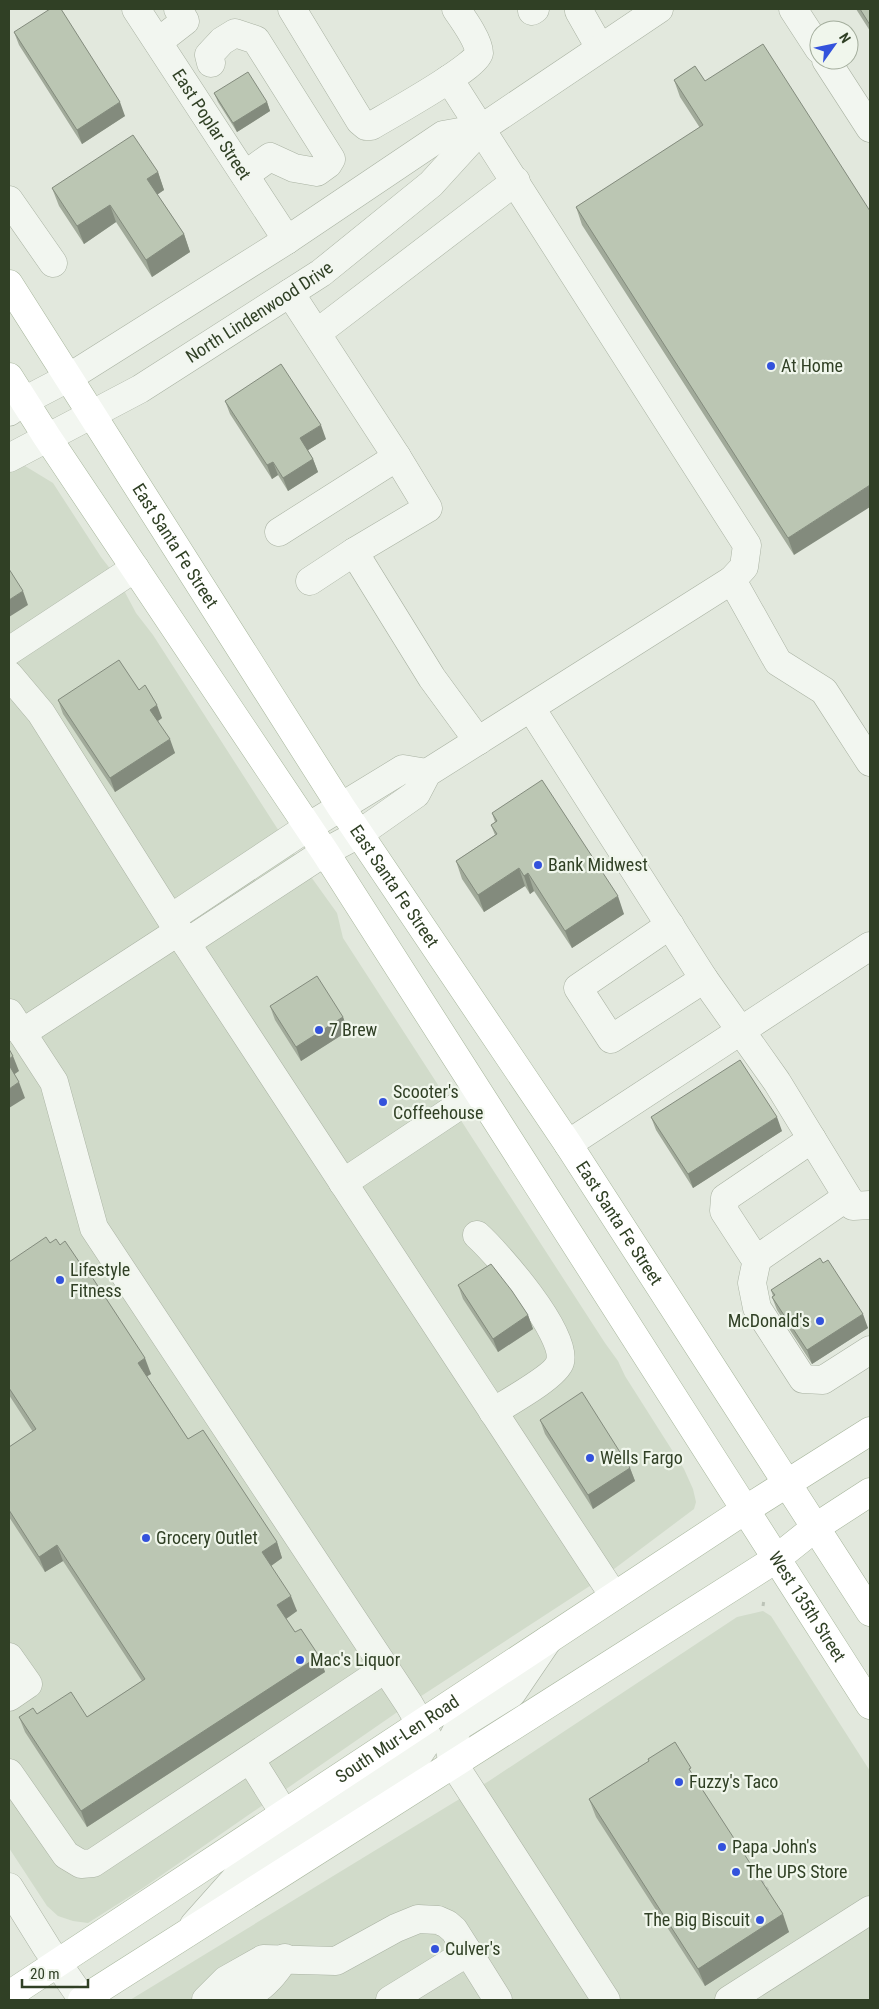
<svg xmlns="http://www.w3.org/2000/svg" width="879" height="2009" font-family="'Roboto Condensed',sans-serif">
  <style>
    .built { fill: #d1dbca }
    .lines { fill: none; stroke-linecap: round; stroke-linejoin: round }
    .minor-casing { stroke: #a9b2a2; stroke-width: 29 }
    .major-casing { stroke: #a6b59b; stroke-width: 29 }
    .path { stroke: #bcc3b7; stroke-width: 3; stroke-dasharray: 4 4; stroke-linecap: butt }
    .minor { stroke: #f2f6f0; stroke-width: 28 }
    .major { stroke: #fff; stroke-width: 28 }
    .wall { fill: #a1aa9a }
    .shaded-wall { fill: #838b7d }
    .building { fill: #bbc6b3; stroke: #838b7d }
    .poi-dot { fill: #3352dc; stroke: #f0f6ec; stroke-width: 2 }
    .labels { text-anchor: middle; stroke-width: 4.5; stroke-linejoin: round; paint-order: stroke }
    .street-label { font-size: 18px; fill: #304025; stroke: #f0f6ec }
    .poi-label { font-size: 18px; fill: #304025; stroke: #f0f6ec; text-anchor: start }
  </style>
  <rect width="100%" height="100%" fill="#e2e8dd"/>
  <path class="built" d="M 19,466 L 25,466 L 53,483 L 101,557 L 118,579 L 136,613 L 153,635 L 286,842 L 337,913 L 343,938 L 605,1343 L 618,1361 L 625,1376 L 684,1469 L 693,1489 L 696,1502 L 694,1509 L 602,1578 L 409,1704 L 143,1888 L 88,1923 L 73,1921 L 58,1916 L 47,1906 L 9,1848 L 9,473 Z
    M 763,1611 L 771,1616 L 870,1771 L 870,2000 L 130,2000 L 489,1781 L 737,1617 Z"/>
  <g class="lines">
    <defs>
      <g id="minor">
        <path id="s1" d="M 136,9 L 287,240"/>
        <path d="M 292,9 L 360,121 L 366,126 L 371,126 C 386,117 478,66 479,53 C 479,41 463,19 456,9"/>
        <path d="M 580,9 L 579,11 L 600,48"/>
        <path d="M 793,9 L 819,49"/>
        <path d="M 532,11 L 535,9"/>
        <path d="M 158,42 L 185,21 L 178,9"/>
        <path d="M 826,60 L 870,128"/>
        <path d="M 211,63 L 209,55 L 222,41 L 235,33 L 256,40 L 331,159 L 328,164 L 317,172 L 294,168 L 270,157 L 245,175"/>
        <path d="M 449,79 L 747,545 L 744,567 L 732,580 L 778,662 L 824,691 L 870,762"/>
        <path d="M 9,200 L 53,263"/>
        <path d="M 290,293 L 397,457 L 428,508 L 354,552 L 432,678 L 478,741"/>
        <path d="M 317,333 L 516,181"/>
        <path d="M 9,412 L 24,401 L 68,378 L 287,240 L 443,135 L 482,128"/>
        <path id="s2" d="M 9,458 L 140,389 L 321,273 L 431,184 L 482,128 L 659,9"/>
        <path d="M 279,532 L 397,457"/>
        <path d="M 310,581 L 354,552"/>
        <path d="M 9,651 L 135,568"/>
        <path d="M 9,675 L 41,713 L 186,943 L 614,1596"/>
        <path d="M 531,708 L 704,979 L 777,1082 L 853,1206 L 870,1205"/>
        <path d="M 171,918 L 308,827 L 403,769 L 427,773"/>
        <path d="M 670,925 L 578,988 L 611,1039 L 704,979"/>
        <path d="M 186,943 L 325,852 L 359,834 L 416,794 L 427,773 L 732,580"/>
        <path d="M 9,1013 L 54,1082 L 94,1228 L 409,1704 L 429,1739 L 419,1754 L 243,1870 L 194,1925"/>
        <path d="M 22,1033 L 179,931"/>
        <path d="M 812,1139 L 725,1198 L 724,1211 L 752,1254 L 757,1259 L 847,1197"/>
        <path d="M 568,1144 L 870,946"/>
        <path d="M 343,1183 L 478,1093"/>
        <path d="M 477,1235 C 498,1254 568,1334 560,1362 C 556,1376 507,1403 493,1412"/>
        <path d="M 757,1259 L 752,1283 L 757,1308 L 803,1379 L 823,1380 L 870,1350"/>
        <path d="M 548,1640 L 512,1693 L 459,1726 L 449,1746 L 453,1763 L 606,2000"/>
        <path d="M 9,1657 L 28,1684 L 9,1697"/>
        <path d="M 250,1759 L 284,1813"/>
        <path d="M 9,1773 L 66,1855 L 81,1864 L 93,1863 L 385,1669"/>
        <path d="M 9,1887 L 47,1948 L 83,2000"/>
        <path d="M 213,1996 C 249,2001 265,1989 285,1958"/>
        <path d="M 206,2000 L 226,1980 L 263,1959 L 336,1961 L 396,1928 L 418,1919 L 438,1920 L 447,1924 L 454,1930 L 468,1952"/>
        <path d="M 390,2000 L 468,1952 L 498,2000"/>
        <path d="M 729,2000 L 870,1910"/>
      </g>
      <g id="major">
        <path id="s3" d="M 9,284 L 341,807 L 568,1144 L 870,1612"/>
        <path id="s4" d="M 9,377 L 47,437 L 325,852 L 870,1705"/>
        <path id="s5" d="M 9,1995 L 745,1510 L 870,1431"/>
        <path d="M 82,2000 L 776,1559 L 816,1527 L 870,1492"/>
      </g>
    </defs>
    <use href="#minor" class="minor-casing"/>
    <use href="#major" class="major-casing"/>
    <path class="path" d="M 763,1606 L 764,1600
      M 757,1874 L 769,1892"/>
    <use href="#minor" class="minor"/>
    <use href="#major" class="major"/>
  </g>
  <path class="wall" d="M 856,9 L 870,9 L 870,31 Z
    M 14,32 L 125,116 L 82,144 L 19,45 Z
    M 695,66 L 794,555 L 582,225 L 576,207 L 700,128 L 680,97 L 674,80 Z
    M 214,93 L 267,102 L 270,111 L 237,132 L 218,102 Z
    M 158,172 L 164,190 L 157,194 L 184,234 L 190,252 L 152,277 L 116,222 L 84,244 L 59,206 L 52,188 Z
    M 225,401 L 326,439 L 308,450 L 313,459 L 318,472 L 288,491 L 278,475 L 272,479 L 230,414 Z
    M 139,690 L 162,718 L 158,721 L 175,753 L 115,792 L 63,714 L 58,700 Z
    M 492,813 L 624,914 L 572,948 L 534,891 L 530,894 L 525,886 L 484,912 L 462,879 L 456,861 L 495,835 L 491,825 L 495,822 Z
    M 270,1006 L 343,1017 L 348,1031 L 301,1061 L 275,1020 Z
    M 651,1117 L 782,1131 L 693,1188 L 656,1130 Z
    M 50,1243 L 151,1374 L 147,1376 L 188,1439 L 277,1542 L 282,1558 L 271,1566 L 297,1611 L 286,1619 L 295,1632 L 319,1656 L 325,1672 L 87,1827 L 25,1732 L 19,1717 L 37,1714 L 87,1717 L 142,1681 L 63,1561 L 45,1572 L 9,1517 L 9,1447 L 33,1432 L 9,1395 L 9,1262 Z
    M 823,1263 L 868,1328 L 812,1364 L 777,1310 L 772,1297 L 773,1296 L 771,1290 Z
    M 458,1285 L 528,1315 L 533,1329 L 498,1352 L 463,1299 Z
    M 540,1420 L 630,1468 L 635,1481 L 593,1509 L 545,1434 Z
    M 648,1759 L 695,1777 L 789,1932 L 705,1986 L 596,1817 L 589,1799 L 649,1761 Z"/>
  <path class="shaded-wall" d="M 120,102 L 125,116 L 82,144 L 77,130 Z
    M 267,102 L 270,111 L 237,132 L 233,123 Z
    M 158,172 L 164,190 L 154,197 L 147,179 Z
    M 110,205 L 116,222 L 84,244 L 77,226 Z
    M 184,234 L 190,252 L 152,277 L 146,260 Z
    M 321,425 L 326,439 L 305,452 L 300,438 Z
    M 313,459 L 318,472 L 288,491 L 283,478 Z
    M 273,462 L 278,475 L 272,479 L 267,465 Z
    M 870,485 L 870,507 L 794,555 L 788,538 Z
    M 23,591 L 28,605 L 9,617 L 9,600 Z
    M 157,705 L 162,718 L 155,723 L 150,710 Z
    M 170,739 L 175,753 L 115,792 L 110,778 Z
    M 519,868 L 525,886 L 484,912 L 478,895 Z
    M 528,873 L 534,891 L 530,894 L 524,876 Z
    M 618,896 L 624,914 L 572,948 L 565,931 Z
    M 343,1017 L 348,1031 L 301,1061 L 296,1047 Z
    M 13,1056 L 19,1071 L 12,1076 L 9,1068 L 9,1059 Z
    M 19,1082 L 25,1098 L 9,1108 L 9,1089 Z
    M 777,1117 L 782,1131 L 693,1188 L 688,1174 Z
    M 863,1314 L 868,1328 L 812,1364 L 807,1350 Z
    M 528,1315 L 533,1329 L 498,1352 L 493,1339 Z
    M 145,1358 L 151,1374 L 144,1378 L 138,1363 Z
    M 630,1468 L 635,1481 L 593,1509 L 588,1495 Z
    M 277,1542 L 282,1558 L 268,1568 L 262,1552 Z
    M 57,1545 L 63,1561 L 45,1572 L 39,1557 Z
    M 291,1596 L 297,1611 L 283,1621 L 277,1605 Z
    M 319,1656 L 325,1672 L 87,1827 L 81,1811 Z
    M 783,1914 L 789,1932 L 705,1986 L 698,1969 Z"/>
  <path class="building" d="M 50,9 L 61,9 L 120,102 L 77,130 L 14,32 Z
    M 860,9 L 870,9 L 870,25 Z
    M 763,44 L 870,211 L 870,485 L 788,538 L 576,207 L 703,125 L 674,80 L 695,66 L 705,81 Z
    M 248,72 L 267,102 L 233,123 L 214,93 Z
    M 133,135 L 158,172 L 147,179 L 184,234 L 146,260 L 110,205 L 77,226 L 52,188 Z
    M 281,364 L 321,425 L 300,438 L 313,459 L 283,478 L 273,462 L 267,465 L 225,401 Z
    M 9,569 L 23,591 L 9,600 Z
    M 119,660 L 139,690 L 145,685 L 157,705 L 150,710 L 170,739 L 110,778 L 58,700 Z
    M 542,780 L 618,896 L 565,931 L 528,873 L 524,876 L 519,868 L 478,895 L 456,861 L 497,834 L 491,825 L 497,821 L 492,813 Z
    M 317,976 L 343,1017 L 296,1047 L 270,1006 Z
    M 9,1049 L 13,1056 L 9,1059 Z
    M 740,1060 L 777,1117 L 688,1174 L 651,1117 Z
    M 9,1065 L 19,1082 L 9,1089 Z
    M 46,1237 L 50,1243 L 56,1239 L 60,1245 L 65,1241 L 88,1275 L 90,1274 L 145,1358 L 138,1363 L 188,1439 L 203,1430 L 277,1542 L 262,1552 L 291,1596 L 277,1605 L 295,1632 L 301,1629 L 319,1656 L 81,1811 L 19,1717 L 33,1708 L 37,1714 L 71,1692 L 87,1717 L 145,1679 L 57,1545 L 39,1557 L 9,1510 L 9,1447 L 36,1429 L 9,1388 L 9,1262 Z
    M 820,1258 L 823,1263 L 828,1260 L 863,1314 L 807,1350 L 772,1297 L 775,1295 L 771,1290 Z
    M 491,1264 L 512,1291 L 528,1315 L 493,1339 L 458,1285 Z
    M 582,1392 L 630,1468 L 588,1495 L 540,1420 Z
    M 675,1742 L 691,1768 L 689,1769 L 783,1914 L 698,1969 L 589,1799 L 649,1761 L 648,1759 Z"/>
  <g class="poi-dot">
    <circle cx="771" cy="366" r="5"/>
    <circle cx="538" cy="865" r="5"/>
    <circle cx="319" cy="1030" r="5"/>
    <circle cx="383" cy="1102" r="5"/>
    <circle cx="60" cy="1280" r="5"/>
    <circle cx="820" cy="1321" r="5"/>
    <circle cx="590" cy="1458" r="5"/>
    <circle cx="146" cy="1538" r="5"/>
    <circle cx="300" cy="1660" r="5"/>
    <circle cx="679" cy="1782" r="5"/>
    <circle cx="722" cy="1847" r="5"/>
    <circle cx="736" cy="1872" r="5"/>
    <circle cx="760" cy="1920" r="5"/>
    <circle cx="435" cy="1949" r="5"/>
  </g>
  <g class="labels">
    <g class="street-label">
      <text dy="6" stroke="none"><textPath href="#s1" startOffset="138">East Poplar Street</textPath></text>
      <text dy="6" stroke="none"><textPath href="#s2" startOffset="290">North Lindenwood Drive</textPath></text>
      <text dy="6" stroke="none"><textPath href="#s3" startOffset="310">East Santa Fe Street</textPath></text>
      <text dy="6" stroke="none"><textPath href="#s3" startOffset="715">East Santa Fe Street</textPath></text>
      <text dy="6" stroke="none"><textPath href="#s3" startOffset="1120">East Santa Fe Street</textPath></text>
      <text dy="6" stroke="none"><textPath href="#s4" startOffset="1466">West 135th Street</textPath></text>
      <text dy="6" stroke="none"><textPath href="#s5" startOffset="465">South Mur-Len Road</textPath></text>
    </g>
    <g class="poi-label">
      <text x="781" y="372">At Home</text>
      <text x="548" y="871">Bank Midwest</text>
      <text x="329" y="1036">7 Brew</text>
      <text x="393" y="1098">Scooter's<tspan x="393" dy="21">Coffeehouse</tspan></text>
      <text x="70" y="1276">Lifestyle<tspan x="70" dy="21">Fitness</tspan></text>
      <text x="810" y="1327" text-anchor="end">McDonald's</text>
      <text x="600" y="1464">Wells Fargo</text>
      <text x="156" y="1544">Grocery Outlet</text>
      <text x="310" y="1666">Mac's Liquor</text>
      <text x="689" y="1788">Fuzzy's Taco</text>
      <text x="732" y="1853">Papa John's</text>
      <text x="746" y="1878">The UPS Store</text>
      <text x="750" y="1926" text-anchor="end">The Big Biscuit</text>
      <text x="445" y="1955">Culver's</text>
    </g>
  </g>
  <rect width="879" height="2009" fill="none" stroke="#304025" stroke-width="20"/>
  <g transform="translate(834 45) rotate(57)"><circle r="24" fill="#f0f6ec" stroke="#a3ad9c"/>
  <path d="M0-4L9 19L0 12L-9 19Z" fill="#3352dc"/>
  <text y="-8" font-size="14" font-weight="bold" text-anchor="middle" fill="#304025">N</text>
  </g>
  <path d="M22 1979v8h66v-8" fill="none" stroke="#304025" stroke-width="2.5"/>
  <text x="30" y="1979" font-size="15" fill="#304025" stroke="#f0f6ec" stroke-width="4" paint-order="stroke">20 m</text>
</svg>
